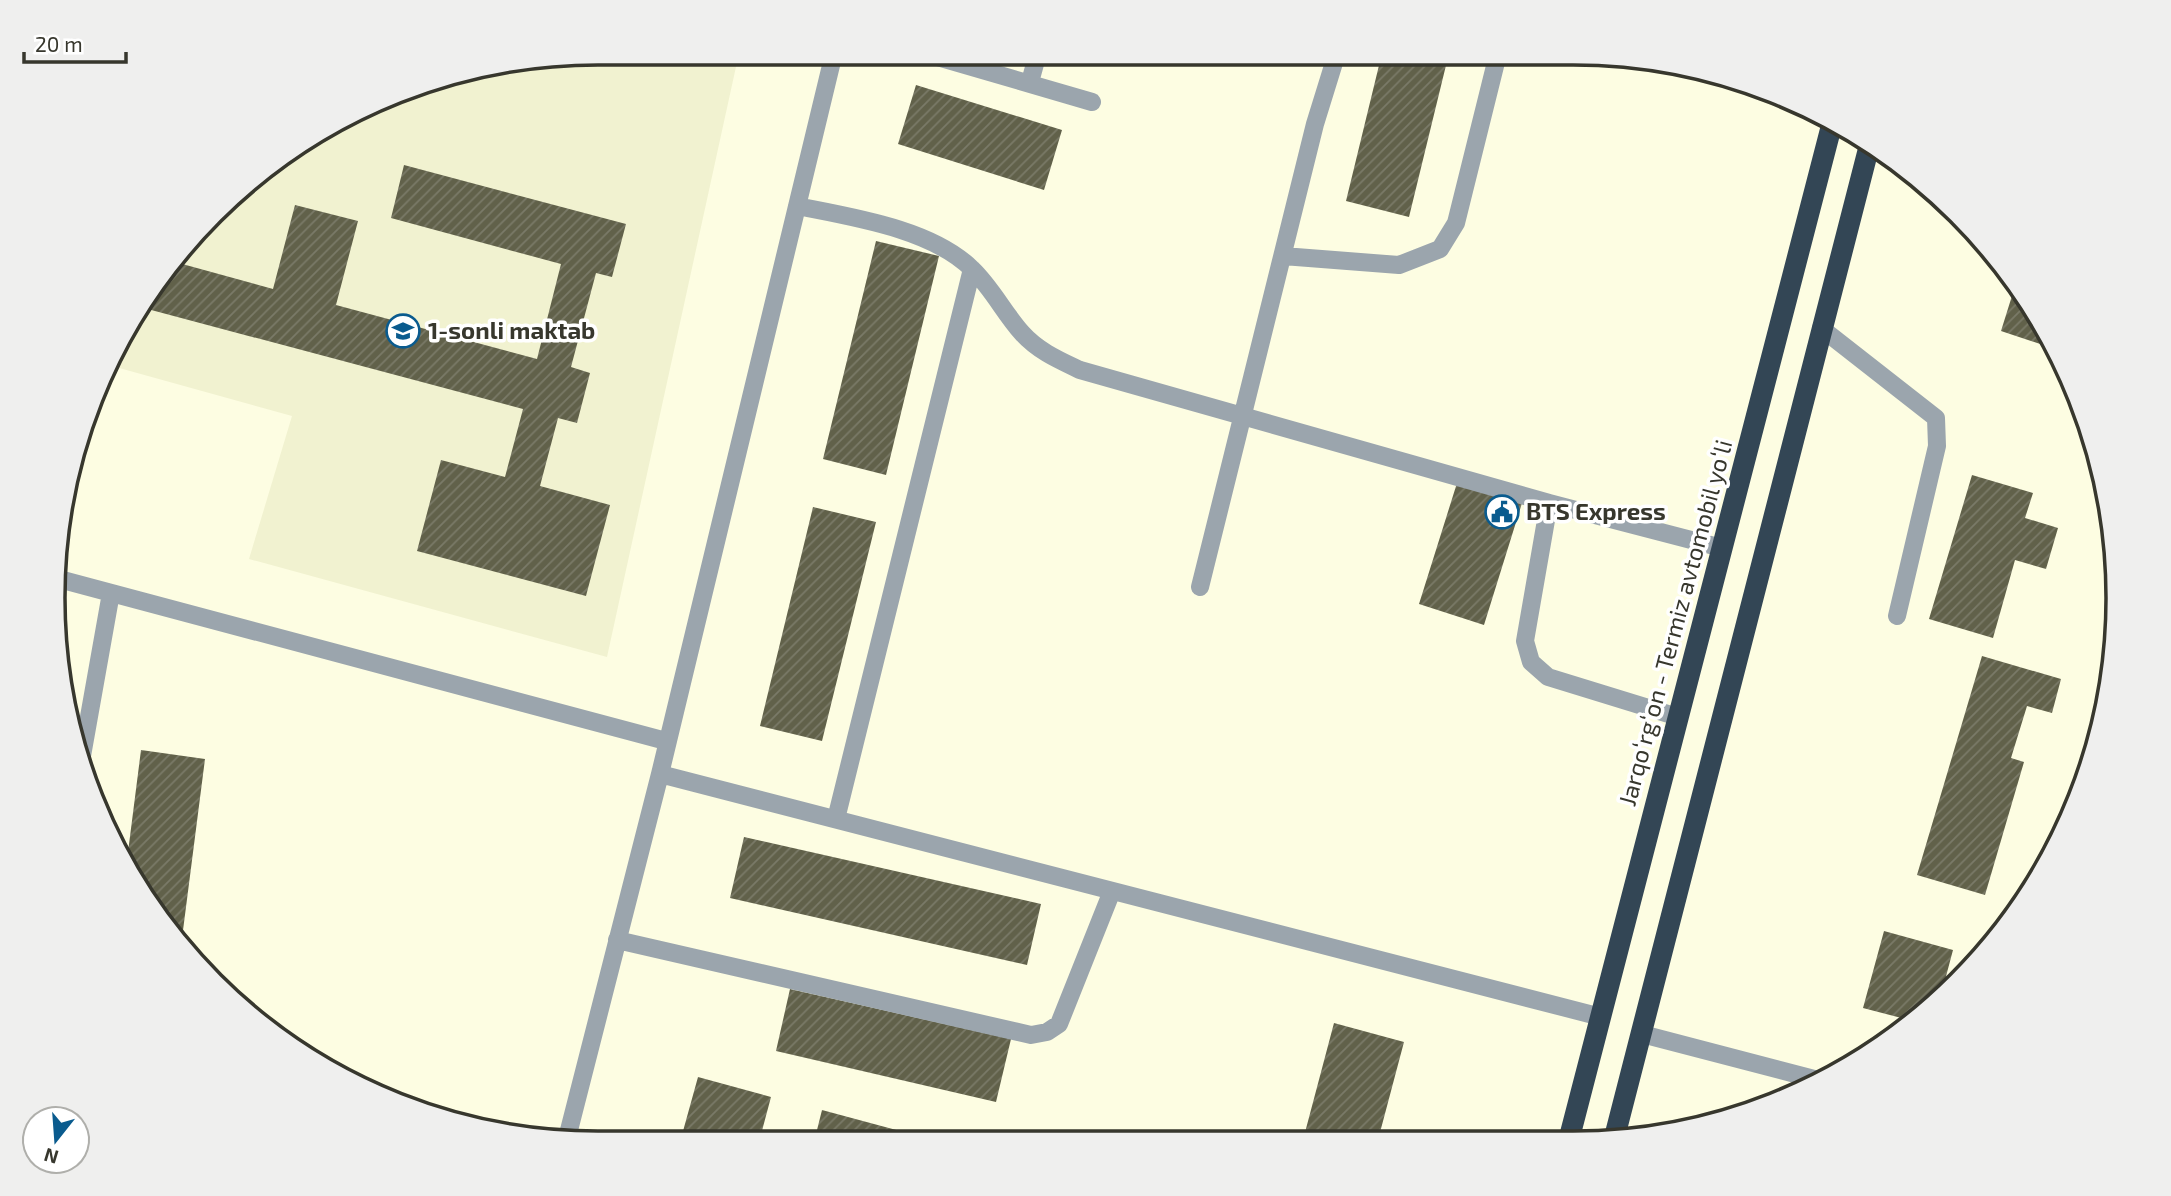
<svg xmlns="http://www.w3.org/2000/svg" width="2171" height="1196" font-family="'Exo 2',sans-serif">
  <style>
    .built { fill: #f1f2d0 }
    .building { fill: url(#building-hatch) }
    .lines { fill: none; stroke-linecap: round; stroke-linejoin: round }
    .minor { stroke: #9ba5ad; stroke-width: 18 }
    .highway { stroke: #334655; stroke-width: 21 }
    .labels { text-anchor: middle; stroke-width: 7; stroke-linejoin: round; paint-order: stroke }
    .poi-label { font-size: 24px; font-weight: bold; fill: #37372d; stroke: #fff; text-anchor: start }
    .street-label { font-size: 24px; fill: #37372d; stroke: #fff }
    .rim { fill: none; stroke: #37372d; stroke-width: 3.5 }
  </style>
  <defs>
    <pattern id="building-hatch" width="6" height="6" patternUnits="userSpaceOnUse" patternTransform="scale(1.75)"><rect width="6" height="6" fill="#61614a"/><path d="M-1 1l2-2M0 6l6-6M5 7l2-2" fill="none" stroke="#7a7a68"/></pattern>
  </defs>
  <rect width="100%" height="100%" fill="#fdfde2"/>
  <path class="built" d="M 598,53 L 739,53 L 607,657 L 249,559 L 292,416 L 112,366 L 144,295 L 266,165 L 422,82 Z"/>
  <path class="building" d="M 1382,53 L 1449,53 L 1409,217 L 1346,201 Z
    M 916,85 L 1062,130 L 1044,190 L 898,144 Z
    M 404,165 L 626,224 L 612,277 L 596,273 L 571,367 L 590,373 L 577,423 L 558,418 L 540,486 L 610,505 L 586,596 L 417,551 L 441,460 L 505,477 L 523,409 L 140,307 L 144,295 L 175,262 L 273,289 L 295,205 L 358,221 L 336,305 L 537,359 L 561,264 L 391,218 Z
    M 876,241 L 939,256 L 886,475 L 823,459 Z
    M 2016,283 L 2045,330 L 2058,350 L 2001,331 Z
    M 1972,475 L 2033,493 L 2025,518 L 2058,528 L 2046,569 L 2015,560 L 1993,638 L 1929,619 Z
    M 1457,483 L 1522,503 L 1484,625 L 1419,604 Z
    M 813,507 L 876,522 L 822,741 L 760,726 Z
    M 1982,656 L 2061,679 L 2052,713 L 2027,706 L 2011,758 L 2024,762 L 1985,895 L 1917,875 Z
    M 141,750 L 205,759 L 181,946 L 127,860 Z
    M 744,837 L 1041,904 L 1027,965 L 730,898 Z
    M 1884,931 L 1953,950 L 1940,999 L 1913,1021 L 1863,1008 Z
    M 790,989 L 1011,1039 L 996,1102 L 776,1051 Z
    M 1334,1023 L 1404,1042 L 1378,1140 L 1303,1140 Z
    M 698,1077 L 771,1097 L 759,1142 L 680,1142 Z
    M 822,1110 L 900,1131 L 898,1141 L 814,1142 Z"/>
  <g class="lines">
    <path class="minor" d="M 924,53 L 1092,102
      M 1030,82 L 1038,53
      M 797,206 C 852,217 932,229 972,269 C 992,288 1004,313 1022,333 C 1038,351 1059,360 1080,370 L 1549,503
      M 1283,256 L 1399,265 L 1440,249 L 1456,223 L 1498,54
      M 1821,328 L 1936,418 L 1937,446 L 1897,616
      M 59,579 L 666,741
      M 1200,587 L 1315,124 L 1337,53
      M 1678,717 L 1548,677 L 1531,662 L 1525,641 L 1549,503 L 1722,548
      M 82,756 L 111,593
      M 660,774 L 1601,1017
      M 836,819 L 972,269
      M 617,940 L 1031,1035 L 1047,1032 L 1059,1024 L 1112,891
      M 1642,1034 L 1818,1080
      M 566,1142 L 660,774 L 834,53"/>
    <path class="highway" d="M 1569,1139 L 1833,120
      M 1614,1139 L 1870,143"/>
  </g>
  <defs>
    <symbol id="school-ring" viewBox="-11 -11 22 22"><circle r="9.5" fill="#fff" stroke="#0a5b8e" stroke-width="1.5"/><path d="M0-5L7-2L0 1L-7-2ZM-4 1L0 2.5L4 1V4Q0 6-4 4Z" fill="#0a5b8e"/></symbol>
    <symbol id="civic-ring" viewBox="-11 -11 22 22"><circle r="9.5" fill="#fff" stroke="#0a5b8e" stroke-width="1.5"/><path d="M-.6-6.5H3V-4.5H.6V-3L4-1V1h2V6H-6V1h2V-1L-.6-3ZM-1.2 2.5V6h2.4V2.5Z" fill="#0a5b8e"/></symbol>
  </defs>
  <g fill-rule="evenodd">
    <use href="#school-ring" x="384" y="312" width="38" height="38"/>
    <use href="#civic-ring" x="1483" y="493" width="38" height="38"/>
  </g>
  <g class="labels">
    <g class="poi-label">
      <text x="428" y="339">1-sonli maktab</text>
      <text x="1526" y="520">BTS Express</text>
    </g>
    <g class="street-label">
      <text transform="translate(1676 623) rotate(-75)" y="8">Jarqoʻrgʻon - Termiz avtomobil yoʻli</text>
    </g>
  </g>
  <path d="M0 0H2171V1196H0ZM598 65H1573A533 533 0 0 1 2106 598V598A533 533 0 0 1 1573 1131H598A533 533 0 0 1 65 598V598A533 533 0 0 1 598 65Z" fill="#efefee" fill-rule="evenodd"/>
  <path class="rim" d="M598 65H1573A533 533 0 0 1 2106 598V598A533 533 0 0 1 1573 1131H598A533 533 0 0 1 65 598V598A533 533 0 0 1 598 65Z"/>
  <g transform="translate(56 1140) rotate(197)"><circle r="33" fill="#ffffff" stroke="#afafab" stroke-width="2"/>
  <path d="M0-5L12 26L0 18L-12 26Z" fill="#0a5b8e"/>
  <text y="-10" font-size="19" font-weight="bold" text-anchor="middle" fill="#37372d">N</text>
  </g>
  <path d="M24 52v10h102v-10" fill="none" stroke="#37372d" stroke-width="3.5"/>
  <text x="35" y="52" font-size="21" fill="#37372d" stroke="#ffffff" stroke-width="5" paint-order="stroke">20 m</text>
</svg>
